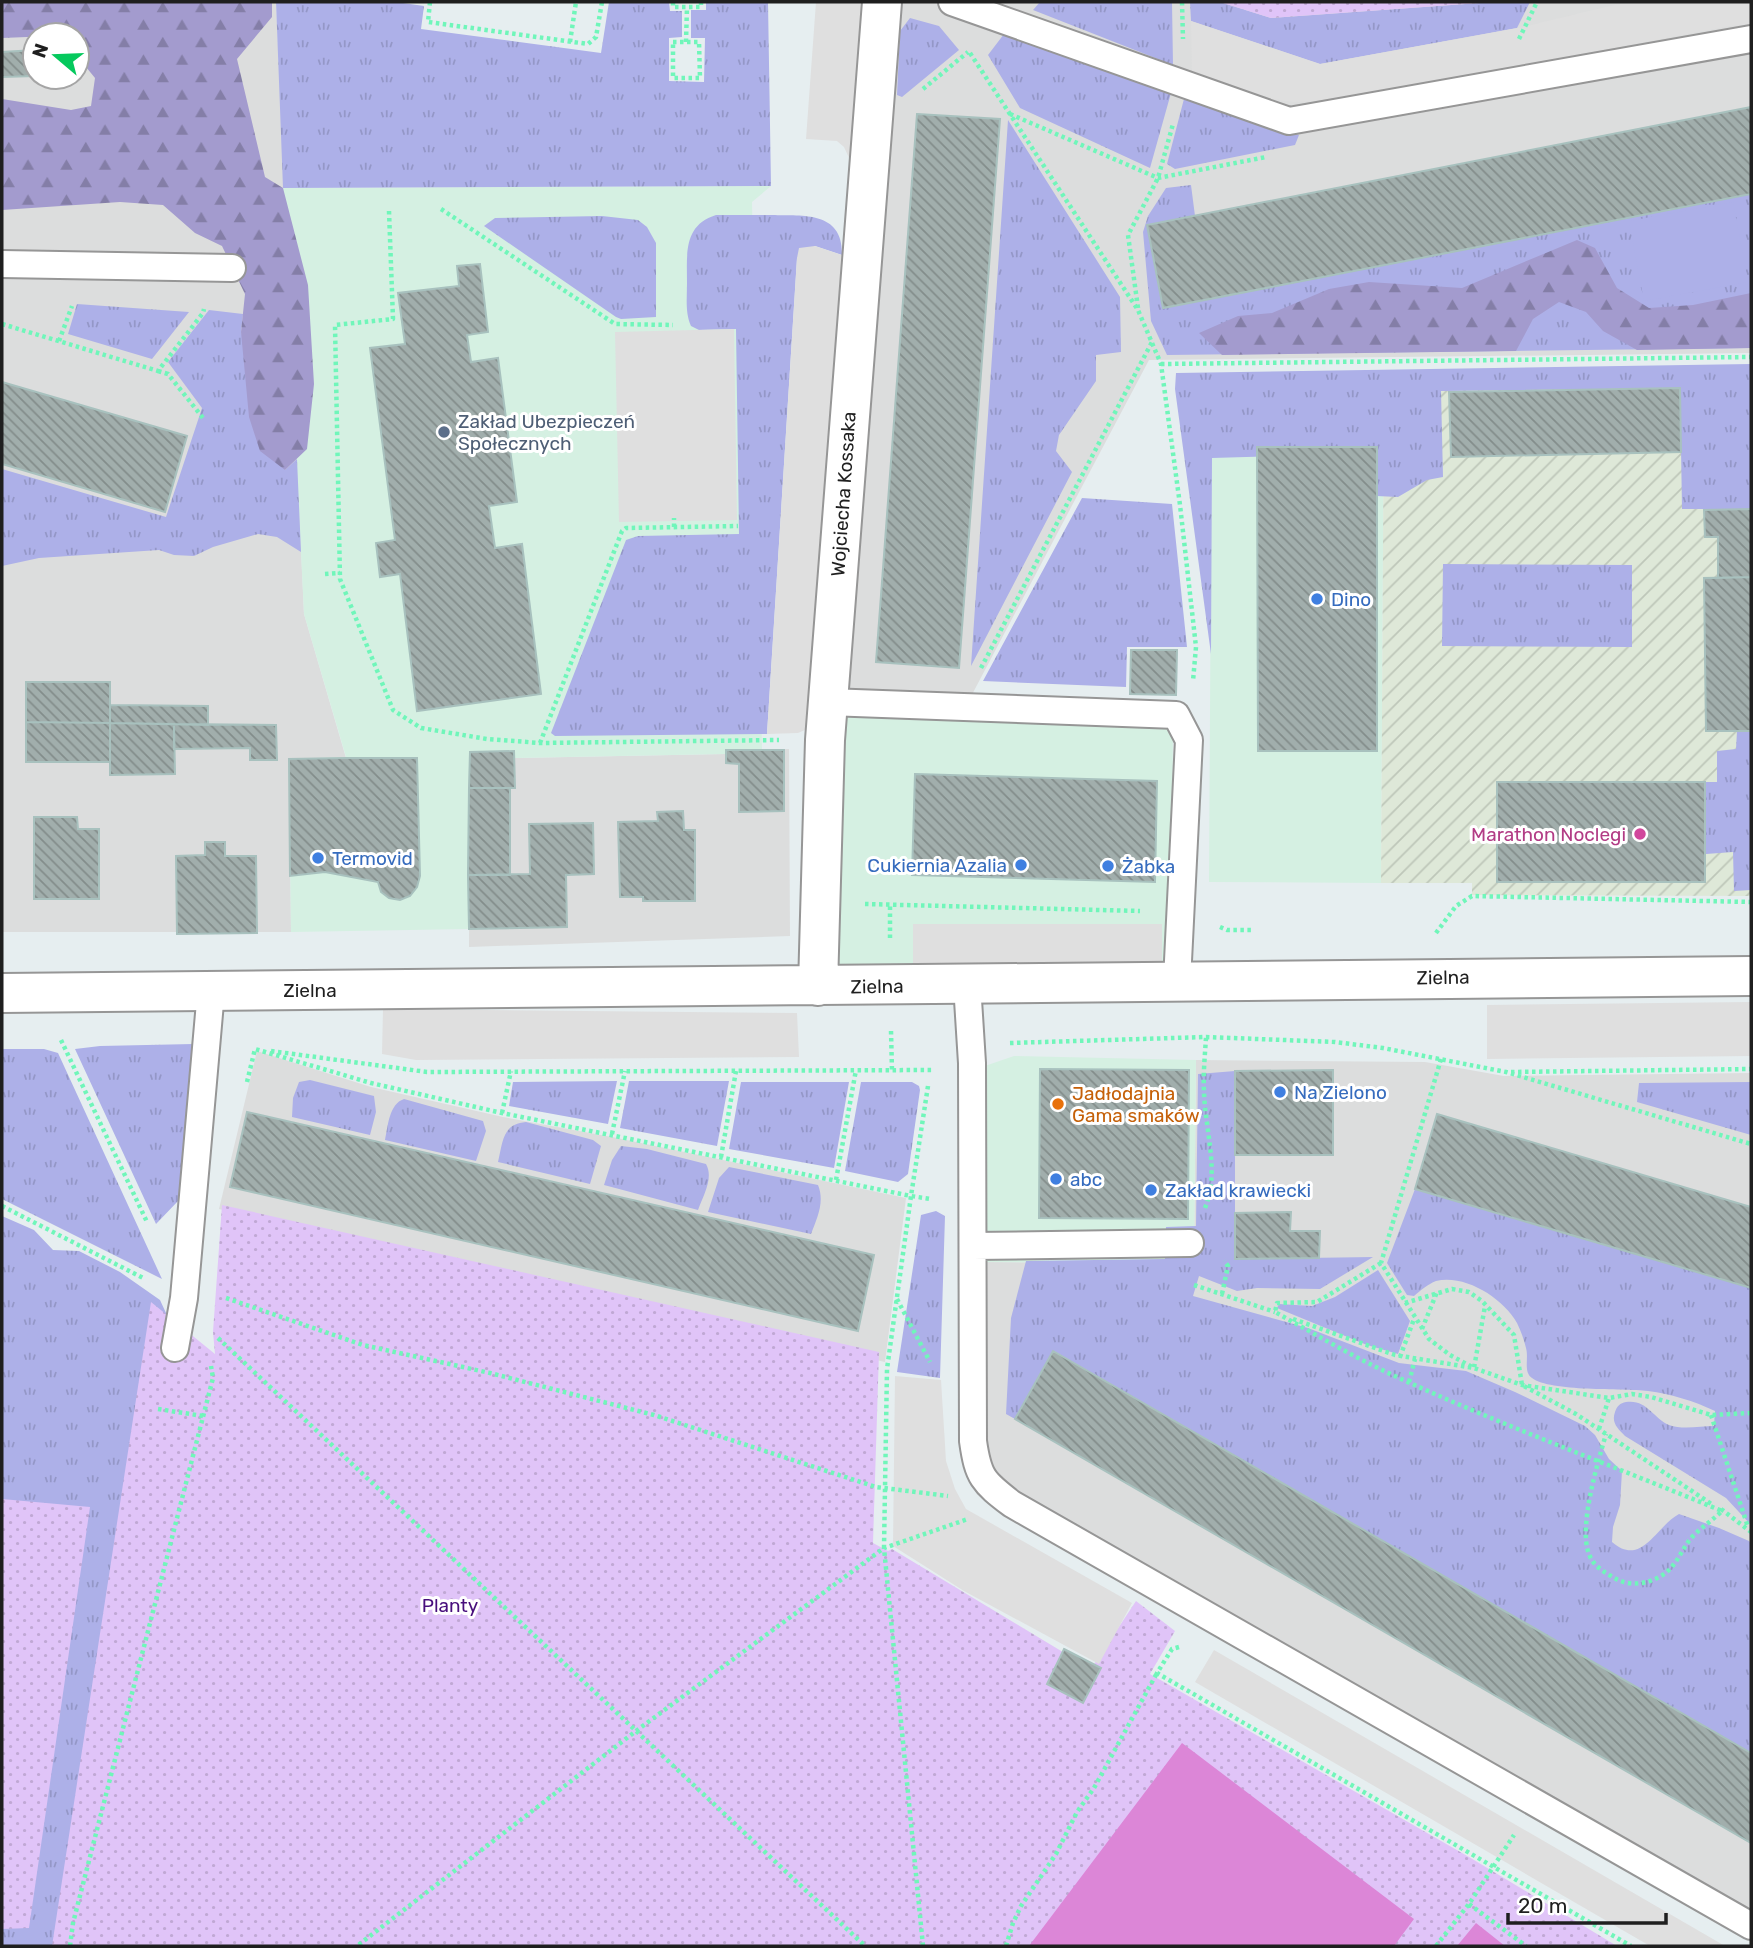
<svg xmlns="http://www.w3.org/2000/svg" width="1753" height="1948" font-family="Rubik,sans-serif">
  <style>
    .residential { fill: #dcdddd; fill-rule: evenodd }
    .commercial { fill: #d5f0e2 }
    .industrial { fill: url(#industrial-furrows) }
    .grass { fill: url(#grass-tufts) }
    .forest { fill: url(#forest-firs) }
    .park { fill: url(#park-dots) }
    .garden { fill: #adb0e8 }
    .pitch { fill: #dc86d7 }
    .parking { fill: #dfdfdf }
    .building { fill: url(#building-back-hatch); stroke: #a8c1be; stroke-width: 2 }
    .lines { fill: none; stroke-linecap: round; stroke-linejoin: round }
    .service-casing { stroke: #969696; stroke-width: 30 }
    .minor-casing { stroke: #969696; stroke-width: 42 }
    .path { stroke: #70f6ba; stroke-width: 4.5; stroke-dasharray: 3.5 3.5; stroke-linecap: butt }
    .service { stroke: #fff; stroke-width: 26 }
    .minor { stroke: #fff; stroke-width: 38 }
    .service-dot { fill: #5c6f8a; stroke: #fff; stroke-width: 2.5 }
    .shop-dot { fill: #3f7fe0; stroke: #fff; stroke-width: 2.5 }
    .hotel-dot { fill: #d1479c; stroke: #fff; stroke-width: 2.5 }
    .food-dot { fill: #e8710a; stroke: #fff; stroke-width: 2.5 }
    .labels { text-anchor: middle; stroke-width: 6; stroke-linejoin: round; paint-order: stroke }
    .service-label { font-size: 19px; fill: #4e5e75; stroke: #fff; text-anchor: start }
    .street-label { font-size: 19px; fill: #1f1f1f; stroke: #fff }
    .shop-label { font-size: 19px; fill: #366cbe; stroke: #fff; text-anchor: start }
    .hotel-label { font-size: 19px; fill: #b23c85; stroke: #fff; text-anchor: end }
    .food-label { font-size: 19px; fill: #c56008; stroke: #fff; text-anchor: start }
    .park-label { font-size: 19px; fill: #480f7c; stroke: #fff }
  </style>
  <defs>
    <pattern id="industrial-furrows" width="10" height="10" patternUnits="userSpaceOnUse" patternTransform="scale(1.75)"><rect width="10" height="10" fill="#dee8d8"/><path d="M-1 1l2-2M0 10L10 0M9 11l2-2" fill="none" stroke="#bec7b9"/></pattern>
    <pattern id="grass-tufts" width="24" height="20" patternUnits="userSpaceOnUse" patternTransform="scale(1.75)"><rect width="24" height="20" fill="#adb0e8"/><path d="M3 7l-1-3M5 7V3M7 7l1-3M15 17l-1-3M17 17v-4M19 17l1-3" fill="none" stroke="#9497c7"/></pattern>
    <pattern id="forest-firs" width="22" height="20" patternUnits="userSpaceOnUse" patternTransform="scale(1.75)"><rect width="22" height="20" fill="#a39bce"/><path d="M5 1l3.5 6h-7zM16 11l3.5 6h-7z" fill="#847ea7"/></pattern>
    <pattern id="park-dots" width="8" height="8" patternUnits="userSpaceOnUse" patternTransform="scale(1.75)"><rect width="8" height="8" fill="#e0c4f8"/><path d="M2 2h.1M6 6h.1" fill="none" stroke="#c0a8d4" stroke-width="1.8" stroke-linecap="round"/></pattern>
    <pattern id="building-back-hatch" width="6" height="6" patternUnits="userSpaceOnUse" patternTransform="scale(1.75)"><rect width="6" height="6" fill="#a1aeac"/><path d="M-1 5l2 2M0 0l6 6M5-1l2 2" fill="none" stroke="#838d8b"/></pattern>
  </defs>
  <rect width="100%" height="100%" fill="#e6eef0"/>
  <path class="residential" d="M 2,2 L 276,2 L 304,614 L 346,758 L 289,759 L 291,932 L 2,932 ZM 35,35 L 77,35 L 77,77 L 35,77 Z
    M 888,2 L 1751,2 L 1751,353 L 1149,360 L 967,704 L 836,697 Z
    M 789,749 L 790,936 L 469,947 L 470,752 L 514,751 L 516,758 L 725,754 L 726,750 Z
    M 257,1051 L 371,1087 L 503,1117 L 612,1137 L 906,1198 L 885,1362 L 219,1209 Z
    M 1196,1060 L 1425,1062 L 1504,1076 L 1751,1073 L 1751,1915 L 1019,1500 L 991,1468 L 982,1445 L 981,1262 L 1194,1263 Z"/>
  <path class="commercial" d="M 771,186 L 752,202 L 762,750 L 726,750 L 725,754 L 515,758 L 514,752 L 470,752 L 469,929 L 291,932 L 289,759 L 346,757 L 304,614 L 283,188 Z
    M 1212,375 L 1384,376 L 1381,883 L 1209,882 Z
    M 834,706 L 1173,722 L 1171,977 L 824,980 Z
    M 1014,1056 L 1196,1060 L 1194,1264 L 981,1262 L 979,1068 Z"/>
  <path class="industrial" d="M 1384,376 L 1751,377 L 1751,896 L 1472,895 L 1472,883 L 1381,883 Z"/>
  <path class="grass" d="M 276,2 L 396,2 L 424,6 L 421,29 L 601,53 L 609,2 L 669,2 L 670,11 L 682,11 L 682,37 L 669,38 L 669,81 L 704,82 L 705,38 L 691,38 L 691,10 L 706,10 L 706,2 L 768,2 L 771,186 L 283,188 Z
    M 1040,2 L 1172,2 L 1173,65 L 1033,10 Z
    M 1190,2 L 1220,2 L 1271,18 L 1493,2 L 1530,2 L 1517,28 L 1320,64 L 1191,21 Z
    M 910,18 L 939,26 L 959,50 L 902,97 L 897,95 L 900,31 Z
    M 1004,34 L 1171,93 L 1150,168 L 1020,108 L 988,55 Z
    M 1185,95 L 1299,135 L 1295,145 L 1175,169 L 1167,164 Z
    M 1008,120 L 1120,297 L 1121,352 L 1096,355 L 1096,381 L 1059,435 L 1056,451 L 1072,472 L 971,666 Z
    M 1191,185 L 1195,216 L 1164,308 L 1751,194 L 1751,348 L 1167,355 L 1151,321 L 1143,232 L 1148,216 L 1166,188 Z
    M 716,215 C 735,215 753,215 772,215 C 804,216 843,211 842,255 L 815,246 L 797,258 L 767,734 L 555,736 L 551,733 L 626,540 L 638,536 L 739,534 L 736,329 L 699,330 L 691,326 C 685,313 687,298 687,283 C 687,255 683,225 716,215 Z
    M 602,216 L 638,220 L 647,227 L 656,243 L 656,317 L 621,319 L 616,317 L 484,226 L 495,218 Z
    M 77,304 L 189,312 L 152,359 L 68,334 Z
    M 209,310 L 243,314 L 241,332 L 285,470 L 297,459 L 301,552 L 277,537 L 258,534 L 213,547 L 194,556 L 174,555 L 159,550 L 39,558 L 2,566 L 2,469 L 166,517 L 202,408 L 168,362 Z
    M 1751,364 L 1751,509 L 1682,509 L 1680,388 L 1441,391 L 1443,477 L 1427,480 L 1398,497 L 1355,495 L 1342,454 L 1212,458 L 1211,654 L 1175,389 L 1176,373 Z
    M 1082,498 L 1172,504 L 1187,647 L 1127,647 L 1126,687 L 983,681 Z
    M 1443,564 L 1632,565 L 1632,647 L 1442,646 Z
    M 1737,731 L 1751,731 L 1751,890 L 1734,891 L 1733,852 L 1706,854 L 1705,782 L 1717,782 L 1717,751 L 1736,749 Z
    M 193,1044 L 196,1050 L 191,1068 L 189,1117 L 179,1200 L 156,1224 L 75,1049 L 100,1046 Z
    M 2,1049 L 44,1049 L 58,1053 L 162,1279 L 2,1199 Z
    M 1235,1071 L 1235,1259 L 1373,1257 L 1320,1289 L 1257,1288 L 1237,1291 L 1199,1276 L 1193,1296 L 1308,1328 L 1399,1363 L 1466,1371 L 1515,1392 L 1585,1426 L 1595,1435 L 1609,1459 L 1622,1471 L 1620,1505 L 1613,1527 L 1612,1542 C 1642,1568 1656,1526 1679,1514 L 1719,1528 L 1749,1541 L 1751,1544 L 1751,1753 L 1054,1351 L 1015,1419 L 1006,1414 L 1011,1318 L 1026,1261 L 1165,1259 L 1166,1227 L 1196,1226 L 1198,1074 Z
    M 310,1080 L 374,1096 L 376,1112 L 370,1135 L 292,1117 L 293,1098 L 299,1082 Z
    M 617,1081 L 608,1124 L 509,1106 L 513,1082 Z
    M 629,1081 L 729,1081 L 717,1146 L 620,1128 Z
    M 741,1082 L 849,1082 L 834,1168 L 729,1149 Z
    M 861,1082 L 912,1082 L 919,1086 L 920,1090 L 908,1174 L 898,1182 L 845,1171 Z
    M 1751,1082 L 1751,1135 L 1637,1102 L 1639,1083 Z
    M 404,1099 L 483,1121 L 486,1131 L 476,1161 L 385,1140 C 388,1126 389,1104 404,1099 Z
    M 526,1122 L 593,1140 L 601,1146 L 590,1184 L 498,1162 C 503,1142 502,1124 526,1122 Z
    M 621,1146 L 647,1149 L 706,1164 C 714,1178 703,1196 698,1210 L 604,1185 L 612,1160 Z
    M 729,1167 L 818,1185 C 825,1202 817,1218 811,1234 L 708,1212 L 719,1178 Z
    M 1415,1189 L 1751,1288 L 1751,1525 L 1726,1498 L 1625,1436 C 1618,1429 1611,1423 1615,1412 C 1617,1406 1620,1403 1626,1402 C 1647,1399 1653,1418 1669,1425 C 1683,1430 1700,1426 1714,1426 L 1715,1411 C 1694,1401 1671,1394 1648,1391 C 1623,1388 1550,1392 1532,1378 C 1523,1372 1529,1358 1526,1348 C 1524,1340 1521,1331 1517,1323 C 1503,1298 1465,1274 1436,1281 C 1428,1284 1420,1291 1414,1296 L 1407,1295 L 1387,1263 Z
    M 936,1211 L 945,1216 L 940,1378 L 897,1372 L 921,1215 Z
    M 2,1216 L 34,1230 L 53,1250 L 79,1251 L 120,1272 L 160,1300 L 172,1326 L 63,1946 L 2,1946 Z
    M 1378,1270 L 1410,1321 L 1398,1354 L 1367,1345 L 1277,1308 L 1279,1304 L 1312,1306 L 1335,1297 Z"/>
  <path class="forest" d="M 2,2 L 272,2 L 272,17 L 237,59 L 265,177 L 283,188 L 308,285 L 314,384 L 307,449 L 285,470 L 260,451 L 249,417 L 241,332 L 245,294 L 222,246 L 195,233 L 163,205 L 120,202 L 2,210 L 2,99 L 71,110 L 91,106 L 95,78 L 77,56 L 77,35 L 2,38 Z
    M 1577,240 L 1595,248 L 1617,288 L 1649,308 L 1693,305 L 1751,293 L 1751,348 L 1637,350 L 1603,331 L 1586,312 L 1559,302 L 1533,319 L 1516,351 L 1222,355 L 1199,333 L 1238,316 L 1272,313 L 1329,289 L 1369,282 L 1462,288 Z"/>
  <path class="park" d="M 1220,2 L 1493,2 L 1271,18 Z
    M 222,1205 L 879,1352 L 873,1543 L 888,1551 L 892,1549 L 1091,1669 L 1136,1601 L 1175,1631 L 1150,1674 L 1469,1857 L 1617,1946 L 52,1946 L 151,1302 L 215,1354 L 213,1332 Z
    M 2,1499 L 90,1507 L 29,1928 L 2,1929 Z"/>
  <path class="garden" d="M 1733,202 L 1748,282 L 1644,301 L 1629,221 Z"/>
  <path class="pitch" d="M 1182,1743 L 1414,1919 L 1394,1946 L 1029,1946 Z
    M 1476,1923 L 1505,1946 L 1457,1946 Z"/>
  <path class="parking" d="M 816,2 L 863,2 L 850,160 L 844,147 L 837,141 L 806,139 Z
    M 1640,2 L 1751,2 L 1751,25 L 1730,26 L 1358,97 L 1323,101 L 1294,102 L 1271,99 L 1192,72 L 1191,21 L 1320,64 L 1523,27 L 1614,5 Z
    M 815,246 L 842,255 L 821,529 L 811,712 L 807,729 L 798,733 L 767,734 L 797,258 L 799,248 Z
    M 734,329 L 737,520 L 619,522 L 615,332 Z
    M 913,924 L 1162,924 L 1162,965 L 913,965 Z
    M 1751,1002 L 1751,1056 L 1487,1059 L 1487,1005 Z
    M 383,1009 L 797,1013 L 799,1057 L 416,1060 L 382,1054 Z
    M 895,1376 L 941,1380 L 946,1461 L 955,1489 L 966,1509 L 1132,1603 L 1099,1664 L 964,1591 L 893,1546 Z
    M 1214,1650 L 1725,1946 L 1650,1946 L 1195,1682 Z"/>
  <path class="building" d="M 35,50 L 35,76 L 2,77 L 2,52 Z
    M 1751,107 L 1751,194 L 1163,308 L 1147,225 Z
    M 917,114 L 1000,119 L 959,668 L 876,662 Z
    M 480,264 L 488,332 L 467,335 L 471,362 L 498,358 L 517,502 L 489,506 L 495,548 L 522,544 L 541,694 L 417,711 L 400,574 L 380,577 L 376,543 L 395,540 L 370,348 L 405,344 L 398,293 L 459,286 L 457,266 Z
    M 2,382 L 187,436 L 165,512 L 2,464 Z
    M 1680,388 L 1681,452 L 1451,457 L 1449,392 Z
    M 1257,447 L 1377,447 L 1377,751 L 1258,751 Z
    M 1751,509 L 1751,577 L 1718,578 L 1718,537 L 1705,537 L 1704,510 Z
    M 1751,577 L 1751,731 L 1706,731 L 1704,578 Z
    M 1131,650 L 1177,650 L 1176,695 L 1130,694 Z
    M 26,682 L 110,682 L 110,723 L 26,722 Z
    M 110,705 L 208,706 L 208,725 L 110,723 Z
    M 26,722 L 110,723 L 110,762 L 26,762 Z
    M 110,723 L 174,724 L 175,774 L 110,775 Z
    M 174,724 L 276,725 L 277,760 L 250,760 L 250,748 L 174,749 Z
    M 726,750 L 784,750 L 784,811 L 739,812 L 739,764 L 726,763 Z
    M 514,751 L 515,788 L 469,788 L 470,752 Z
    M 346,758 L 417,758 L 420,876 L 417,887 L 410,896 L 400,900 L 389,898 L 381,892 L 378,882 L 325,872 L 290,876 L 289,759 Z
    M 915,774 L 1157,781 L 1155,882 L 912,875 Z
    M 1497,782 L 1705,782 L 1705,882 L 1497,882 Z
    M 469,788 L 510,788 L 510,875 L 468,875 Z
    M 683,811 L 684,830 L 695,830 L 695,901 L 643,901 L 643,897 L 620,897 L 618,822 L 658,821 L 657,812 Z
    M 34,817 L 77,817 L 78,829 L 99,829 L 99,899 L 34,899 Z
    M 593,823 L 594,874 L 566,875 L 567,927 L 469,929 L 468,875 L 530,874 L 529,824 Z
    M 205,842 L 225,842 L 225,856 L 256,856 L 257,933 L 177,934 L 176,856 L 205,855 Z
    M 1040,1069 L 1189,1070 L 1188,1219 L 1039,1218 Z
    M 1333,1070 L 1333,1155 L 1235,1155 L 1235,1071 Z
    M 247,1112 L 874,1255 L 858,1331 L 230,1187 Z
    M 1437,1114 L 1751,1207 L 1751,1288 L 1415,1189 Z
    M 1291,1212 L 1290,1231 L 1320,1231 L 1319,1258 L 1235,1259 L 1235,1213 Z
    M 1053,1351 L 1751,1753 L 1751,1843 L 1015,1419 Z
    M 1064,1649 L 1101,1668 L 1083,1703 L 1047,1684 Z"/>
  <g class="lines">
    <defs>
      <path id="service" d="M 952,2 L 1289,121 L 1751,39
        M 2,264 L 232,268
        M 828,702 L 1176,715 L 1189,740 L 1177,981
        M 967,984 L 972,1063 L 973,1441 C 978,1477 983,1482 1012,1504 L 1751,1926
        M 973,1246 L 1190,1243
        M 175,1348 L 184,1298 L 211,991"/>
      <path id="minor" d="M 818,986 L 825,740 L 882,2
        M 2,993 L 1751,976"/>
    </defs>
    <use href="#service" class="service-casing"/>
    <use href="#minor" class="minor-casing"/>
    <path class="path" d="M 430,2 L 428,22 L 588,44 L 596,37 L 602,2
      M 673,2 L 673,7 L 701,7 L 701,2
      M 1182,2 L 1183,39
      M 1519,39 L 1537,2
      M 570,42 L 576,2
      M 673,42 L 699,42 L 700,78 L 673,78 Z
      M 686,42 L 687,7
      M 970,53 L 1138,310 L 1161,364 L 1180,505 L 1196,647 L 1193,681
      M 923,89 L 968,52
      M 1010,114 L 1158,178 L 1266,157
      M 441,209 L 615,324 L 673,325
      M 389,211 L 393,319 L 335,325 L 340,579 L 393,710 L 421,728 L 487,739 L 540,743 L 779,740
      M 1138,308 L 1128,235 L 1158,178 L 1173,124
      M 2,324 L 158,371 L 203,313 L 204,309
      M 59,341 L 72,306
      M 1161,364 L 1751,357
      M 158,371 L 168,374 L 203,418
      M 674,527 L 674,518
      M 325,574 L 340,573
      M 981,668 L 1152,342
      M 540,743 L 622,531 L 626,528 L 738,526
      M 865,904 L 1140,911
      M 1220,927 L 1227,930 L 1252,930
      M 1436,933 L 1456,906 L 1472,896 L 1751,902
      M 890,938 L 890,904
      M 891,1031 L 892,1070
      M 61,1040 L 147,1222
      M 1010,1043 L 1206,1037 L 1335,1042 L 1383,1048 L 1506,1072 L 1751,1144
      M 271,1051 L 427,1072 L 933,1070
      M 1441,1059 L 1381,1263 L 1429,1339 L 1450,1355 L 1474,1368 L 1522,1385 L 1609,1398 L 1632,1394 L 1651,1397 L 1711,1415 L 1751,1413
      M 1511,1072 L 1751,1069
      M 247,1082 L 255,1049 L 371,1083 L 502,1113 L 911,1196 L 887,1369 L 884,1548 L 636,1731 L 357,1946
      M 928,1086 L 911,1196 L 931,1199
      M 502,1113 L 511,1071
      M 612,1134 L 625,1071
      M 721,1157 L 736,1071
      M 836,1180 L 856,1070
      M 2,1206 L 145,1279
      M 1205,1208 C 1220,1172 1205,1130 1204,1092 C 1203,1074 1205,1055 1206,1037
      M 1381,1263 L 1317,1302 L 1277,1303 L 1275,1312 C 1315,1334 1355,1358 1397,1377 C 1503,1426 1614,1466 1722,1511 C 1713,1520 1703,1526 1694,1535 C 1681,1548 1678,1566 1661,1576 C 1645,1585 1627,1587 1611,1576 C 1601,1570 1593,1565 1589,1554 C 1578,1527 1598,1462 1606,1434
      M 1194,1285 L 1275,1312
      M 1222,1294 L 1228,1266 L 1224,1261
      M 226,1298 L 363,1345 L 490,1373 L 654,1415 L 876,1487 L 948,1496
      M 897,1299 L 930,1362
      M 1405,1303 L 1452,1289 L 1469,1292 L 1482,1301 L 1514,1335 L 1522,1385 L 1576,1414 L 1713,1505
      M 1293,1319 L 1395,1355 L 1474,1368 L 1485,1306
      M 1422,1329 L 1437,1292
      M 218,1338 L 865,1946
      M 1400,1357 L 1414,1319
      M 1409,1382 L 1415,1359
      M 158,1409 L 203,1416
      M 1711,1415 L 1748,1527
      M 1599,1429 L 1609,1398
      M 1721,1509 L 1751,1532
      M 1179,1647 L 1172,1649 L 1157,1673 L 1631,1946
      M 1469,1904 L 1526,1946
      M 70,1946 L 73,1923 L 213,1378 L 211,1366
      M 923,1946 L 884,1548 L 968,1519
      M 1006,1946 L 1013,1923 L 1021,1906 L 1056,1854 L 1077,1812 L 1094,1788 L 1157,1673
      M 1436,1946 L 1469,1904 L 1514,1835"/>
    <use href="#service" class="service"/>
    <use href="#minor" class="minor"/>
  </g>
  <circle class="service-dot" cx="444" cy="432" r="7"/>
  <g class="shop-dot">
    <circle cx="1317" cy="599" r="7"/>
    <circle cx="318" cy="858" r="7"/>
    <circle cx="1021" cy="865" r="7"/>
    <circle cx="1108" cy="866" r="7"/>
    <circle cx="1280" cy="1092" r="7"/>
    <circle cx="1056" cy="1179" r="7"/>
    <circle cx="1151" cy="1190" r="7"/>
  </g>
  <circle class="hotel-dot" cx="1640" cy="834" r="7"/>
  <circle class="food-dot" cx="1058" cy="1104" r="7"/>
  <g class="labels">
    <g class="service-label">
      <text x="458" y="428">Zakład Ubezpieczeń<tspan x="458" dy="22">Społecznych</tspan></text>
    </g>
    <g class="street-label">
      <text transform="translate(843 494) rotate(-86)" y="7">Wojciecha Kossaka</text>
      <text transform="translate(1443 977) rotate(-1)" y="7">Zielna</text>
      <text transform="translate(877 986) rotate(-1)" y="7">Zielna</text>
      <text x="310" y="997">Zielna</text>
    </g>
    <g class="shop-label">
      <text x="1331" y="606">Dino</text>
      <text x="332" y="865">Termovid</text>
      <text x="1007" y="872" text-anchor="end">Cukiernia Azalia</text>
      <text x="1122" y="873">Żabka</text>
      <text x="1294" y="1099">Na Zielono</text>
      <text x="1070" y="1186">abc</text>
      <text x="1165" y="1197">Zakład krawiecki</text>
    </g>
    <g class="hotel-label">
      <text x="1626" y="841">Marathon Noclegi</text>
    </g>
    <g class="food-label">
      <text x="1072" y="1100">Jadłodajnia<tspan x="1072" dy="22">Gama smaków</tspan></text>
    </g>
    <g class="park-label">
      <text x="450" y="1612">Planty</text>
    </g>
  </g>
  <rect width="1753" height="1948" fill="none" stroke="#1f1f1f" stroke-width="7"/>
  <g transform="translate(56 56) rotate(289)"><circle r="33" fill="#ffffff" stroke="#a5a5a5" stroke-width="2"/>
  <path d="M0-5L12 26L0 18L-12 26Z" fill="#05c95d"/>
  <text y="-10" font-size="19" font-weight="bold" text-anchor="middle" fill="#1f1f1f">N</text>
  </g>
  <path d="M1508 1913v10h158v-10" fill="none" stroke="#1f1f1f" stroke-width="3.5"/>
  <text x="1518" y="1913" font-size="21" fill="#1f1f1f" stroke="#ffffff" stroke-width="5" paint-order="stroke">20 m</text>
</svg>
